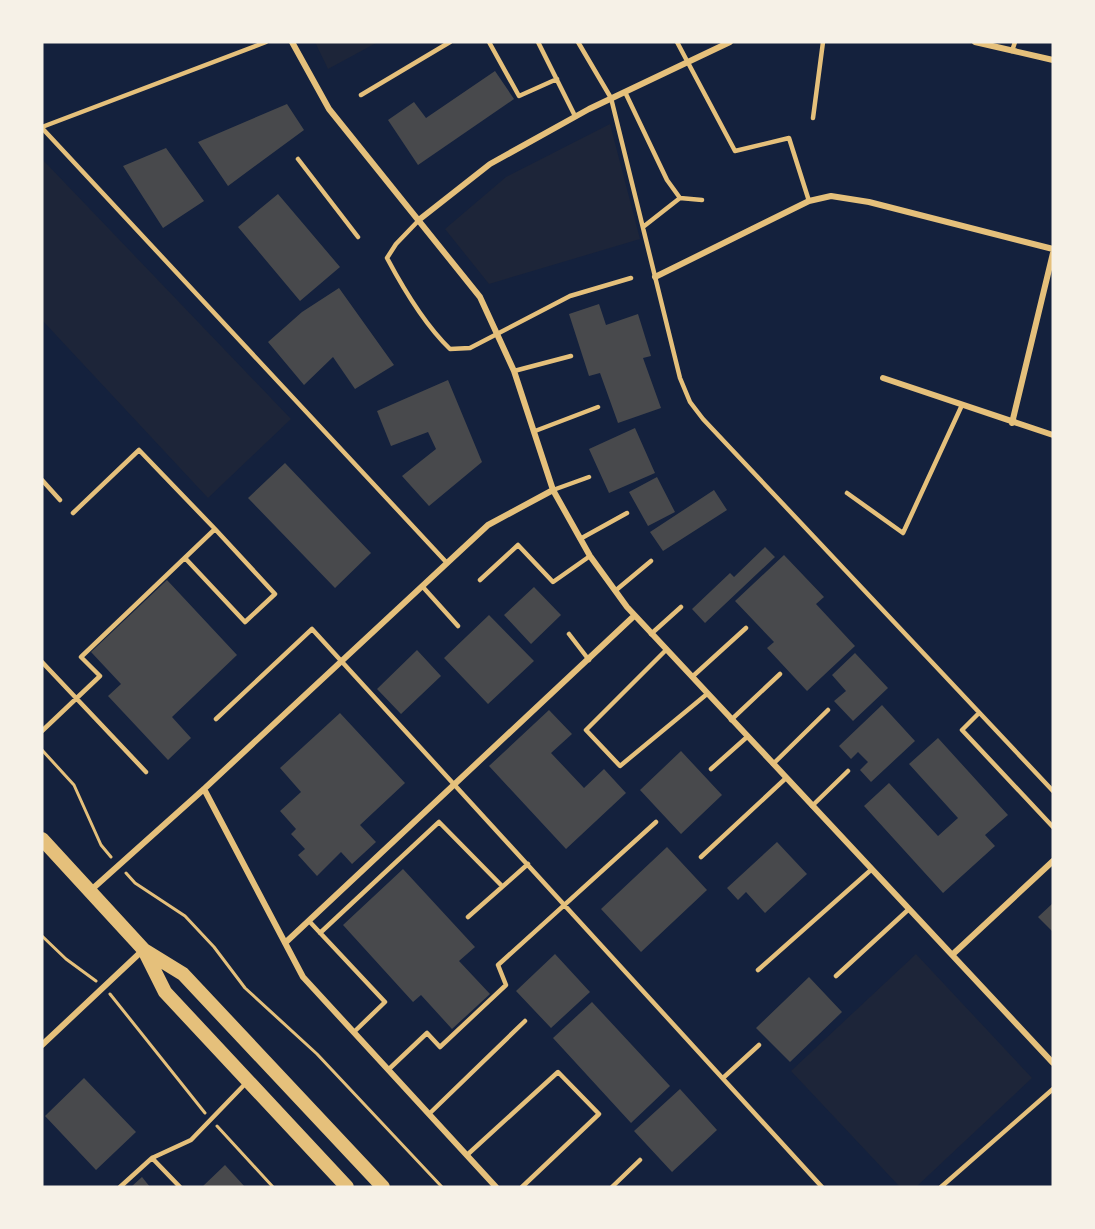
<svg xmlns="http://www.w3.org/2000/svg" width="1095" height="1229" font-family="Roboto,sans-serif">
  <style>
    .green { fill: #1d2539 }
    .building { fill: #48494c }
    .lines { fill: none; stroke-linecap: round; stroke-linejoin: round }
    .path { stroke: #e5c07b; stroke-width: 3 }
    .service { stroke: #e5c07b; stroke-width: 4.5 }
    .minor { stroke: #e5c07b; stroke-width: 6 }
    .primary { stroke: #e5c07b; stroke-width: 14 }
  </style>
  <rect width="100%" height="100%" fill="#14213d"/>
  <path class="green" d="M 315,42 L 378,42 L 328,69 Z
    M 610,124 L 640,239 L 489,284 L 445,229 L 506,177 Z
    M 42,159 L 291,419 L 208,498 L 42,320 Z
    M 916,954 L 1032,1078 L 916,1187 L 900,1187 L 791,1071 Z"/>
  <path class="building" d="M 495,71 L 514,99 L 418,165 L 388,120 L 414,102 L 426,118 Z
    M 287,104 L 304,130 L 228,186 L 198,142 Z
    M 166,148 L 204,201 L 163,228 L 123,166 Z
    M 278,194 L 340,267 L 300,301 L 238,227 Z
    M 339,288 L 394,365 L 355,389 L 333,357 L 304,385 L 268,342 L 302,312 Z
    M 599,304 L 606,325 L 638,314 L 651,356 L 643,358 L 661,408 L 618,423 L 600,373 L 589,376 L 569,314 Z
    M 448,380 L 482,462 L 429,506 L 402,476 L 436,449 L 428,432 L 391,446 L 377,411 Z
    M 635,428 L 655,473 L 609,493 L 589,449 Z
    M 285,463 L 371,553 L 335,588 L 248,498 Z
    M 657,477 L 675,512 L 648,526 L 629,492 Z
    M 714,490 L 727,510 L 663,551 L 650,532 Z
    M 765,547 L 775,557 L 705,623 L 692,609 L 730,573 L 734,577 Z
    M 784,555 L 824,597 L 816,604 L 855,646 L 807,691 L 767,648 L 774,642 L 735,601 Z
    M 167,580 L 237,655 L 172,717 L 191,738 L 168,760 L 108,696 L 121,684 L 91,652 Z
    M 534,587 L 561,615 L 531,644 L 504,615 Z
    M 489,615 L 534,661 L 488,704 L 444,658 Z
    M 417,650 L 441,676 L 401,714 L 377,689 Z
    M 855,653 L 888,688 L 853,721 L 834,701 L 846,691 L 832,675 Z
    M 882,705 L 915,741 L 871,782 L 860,770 L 868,762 L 858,752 L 851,759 L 839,746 Z
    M 549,710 L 572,734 L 551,753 L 584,788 L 604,769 L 626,793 L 566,849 L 489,766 Z
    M 340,713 L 405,783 L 360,825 L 376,842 L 352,864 L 341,852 L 317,876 L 298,855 L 305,849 L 291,834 L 296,829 L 280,811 L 301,792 L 280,768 Z
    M 938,738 L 1008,815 L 985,835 L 995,846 L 943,893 L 864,806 L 889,783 L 938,836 L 958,818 L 909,764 Z
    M 681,751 L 722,795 L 681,834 L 640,790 Z
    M 777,842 L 807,874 L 765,913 L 746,892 L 738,900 L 727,888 Z
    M 667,847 L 707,890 L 641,952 L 601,909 Z
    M 403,869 L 475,947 L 459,961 L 490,994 L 452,1029 L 421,995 L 413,1002 L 343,925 Z
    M 1053,903 L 1053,932 L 1038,917 Z
    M 555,954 L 590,992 L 551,1028 L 516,991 Z
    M 809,977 L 842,1012 L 790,1062 L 756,1028 Z
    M 592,1002 L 670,1086 L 631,1123 L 553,1038 Z
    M 84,1078 L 136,1132 L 96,1170 L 45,1116 Z
    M 680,1089 L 717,1130 L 672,1172 L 634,1131 Z
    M 225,1165 L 245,1187 L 202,1187 Z
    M 142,1177 L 150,1187 L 131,1187 Z"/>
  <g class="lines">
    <path class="path" d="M 42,750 L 74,785 L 101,845 L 111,857
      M 126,873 L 135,883 L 185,916 L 214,947 L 245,988 L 317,1054 L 442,1187
      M 42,936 L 66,959 L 96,981
      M 110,994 L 205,1113
      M 217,1126 L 273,1187"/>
    <path class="service" d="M 489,42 L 519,96 L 557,79
      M 538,42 L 575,116
      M 578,42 L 611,98 L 680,378 L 690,402 L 703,419 L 1053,791
      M 677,42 L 735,151 L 789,138 L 809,201
      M 1012,51 L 1015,42
      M 625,92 L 667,180 L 680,198 L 702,200
      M 361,95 L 450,42
      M 813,118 L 823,42
      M 42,127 L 266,42
      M 42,128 L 447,563
      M 298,159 L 358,237
      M 420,219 L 396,244 L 387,258 C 404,290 424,324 450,349 L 470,348 L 570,296 L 631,278
      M 643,227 L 680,198
      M 514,371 L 571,356
      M 535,431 L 598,407
      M 42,480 L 60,500
      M 553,490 L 589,477
      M 847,493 L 903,533 L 962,405
      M 73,513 L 139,450 L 215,529
      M 580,539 L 627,513
      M 480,580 L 518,545 L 553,582 L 590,556
      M 422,586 L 458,626
      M 615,591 L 651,561
      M 569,634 L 589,660
      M 651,634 L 681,607
      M 666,650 L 586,730 L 620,766 L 707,694
      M 42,662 L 146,772
      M 692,677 L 746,628
      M 979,713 L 962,730 L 1053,827
      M 216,719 L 312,629 L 822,1187
      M 731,720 L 780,674
      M 42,731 L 100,676 L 81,657 L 215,529 L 275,594 L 245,622 L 185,558
      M 773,764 L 828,710
      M 711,769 L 747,737
      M 812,806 L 848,771
      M 701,857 L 786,778
      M 468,917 L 528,864
      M 309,921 L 385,1002 L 354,1032
      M 320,933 L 439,822 L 502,886
      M 758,970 L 872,869
      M 836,976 L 909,909
      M 388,1070 L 427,1033 L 440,1047 L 506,985 L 498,965 L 656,822
      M 723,1078 L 759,1045
      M 429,1114 L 525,1021
      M 467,1155 L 558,1072 L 599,1114 L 522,1187
      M 152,1158 L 180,1187
      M 120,1187 L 152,1158 L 191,1140 L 246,1083
      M 612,1187 L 640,1160
      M 941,1187 L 1053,1089"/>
    <path class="minor" d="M 292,42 L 329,109 L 480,297 L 514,371 L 553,490 L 590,556 L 627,607 L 1053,1063
      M 975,42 L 1053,60
      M 420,219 L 490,164 L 589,109 L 730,42
      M 655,277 L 809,201 L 831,196 L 869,202 L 1053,249
      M 883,378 L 1053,435
      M 1012,423 L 1053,253
      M 204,789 L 303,977 L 496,1187
      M 90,891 L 204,789 L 488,525 L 553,490
      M 285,943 L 634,616
      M 952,955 L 1053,861
      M 42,1045 L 143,950"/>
    <path class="primary" d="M 42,839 L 144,950 L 165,992 L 347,1187
      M 144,950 L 183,974 L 383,1187"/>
  </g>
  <rect width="1095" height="1229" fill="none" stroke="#f6f1e7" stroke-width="87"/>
</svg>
